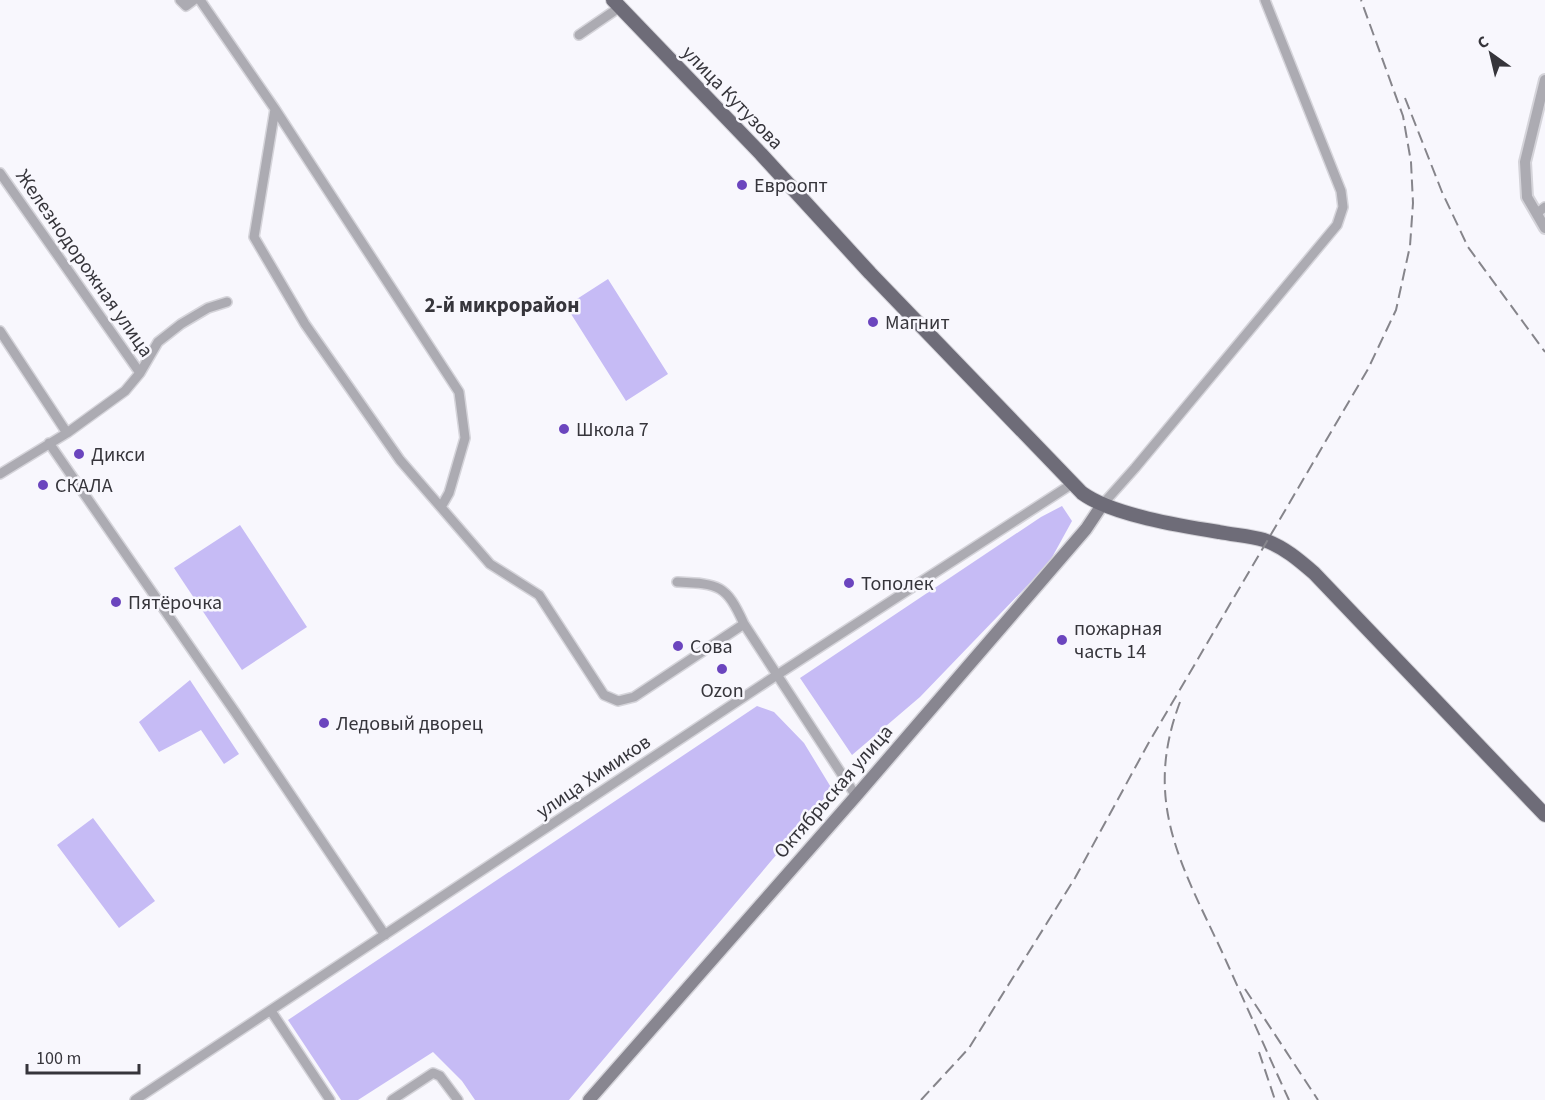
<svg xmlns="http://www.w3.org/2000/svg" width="1545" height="1100" font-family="'Source Sans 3',sans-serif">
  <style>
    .green { fill: #c6bbf5 }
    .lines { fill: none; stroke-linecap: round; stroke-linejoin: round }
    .minor-casing { stroke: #d5d4da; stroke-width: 12 }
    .tertiary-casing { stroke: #d5d4da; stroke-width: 14 }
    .secondary-casing { stroke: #d5d4da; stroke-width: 15 }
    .primary-casing { stroke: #d5d4da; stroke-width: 16 }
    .minor { stroke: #acabb2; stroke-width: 9 }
    .tertiary { stroke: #acabb2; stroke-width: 10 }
    .secondary { stroke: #888690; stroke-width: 12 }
    .primary { stroke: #6e6c78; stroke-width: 14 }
    .rail { stroke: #86858b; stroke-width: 2; stroke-dasharray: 12 6; stroke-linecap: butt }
    .poi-dot { fill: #6b45be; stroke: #f8f7fd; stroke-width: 2 }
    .labels { text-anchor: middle; stroke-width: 5; stroke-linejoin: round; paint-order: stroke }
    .street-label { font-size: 20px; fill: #36353b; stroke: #f8f7fd }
    .poi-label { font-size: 20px; fill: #36353b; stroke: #f8f7fd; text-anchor: start }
    .neighbourhood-label { font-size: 21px; font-weight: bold; fill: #36353b; stroke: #f8f7fd }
  </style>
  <rect width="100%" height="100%" fill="#f8f7fd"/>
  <path class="green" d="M 608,279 L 668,374 L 626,401 L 566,306 Z
    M 1062,506 L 1072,521 L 1050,561 L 1028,585 L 920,697 L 852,755 L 800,678 L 1041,517 Z
    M 240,525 L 307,627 L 242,670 L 174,568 Z
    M 190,680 L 239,754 L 224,764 L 201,730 L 159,752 L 139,722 Z
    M 757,706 L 774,712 L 804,743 L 832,789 L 569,1100 L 475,1100 L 462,1081 L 433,1052 L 358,1100 L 341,1100 L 288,1020 Z
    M 93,818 L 155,901 L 119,928 L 57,845 Z"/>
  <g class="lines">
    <defs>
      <path id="minor" d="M 180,0 L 186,6 L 194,0
        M 200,0 L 275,109 L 459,392 L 465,438 L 449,493 L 441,507
        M 579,35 L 620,7
        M 275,109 L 254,237 L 305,324 L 400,460 L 490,564 L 539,595 L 604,695 L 618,701 L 634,697 L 744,624 L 856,796
        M 0,173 L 140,373
        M 1537,213 L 1545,207
        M 0,331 L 67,433
        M 49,443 L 235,712 L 385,935
        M 0,474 L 67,433 L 125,391 L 140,373 L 158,342 L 181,324 L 208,308 L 227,302
        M 1102,505 L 1135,468 L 1337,225 L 1343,207 L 1341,191 L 1265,0
        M 677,582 C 719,584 726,584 744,624
        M 271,1011 L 330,1100
        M 135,1100 L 777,675 L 1072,484
        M 392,1100 L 433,1073 L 440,1076 L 458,1100"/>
      <path id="tertiary" d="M 1545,80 L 1525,162 L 1527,197 L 1545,228"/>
      <path id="secondary" d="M 589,1100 L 856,796 L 1086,529 L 1102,505"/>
      <path id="primary" d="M 613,0 L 761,154 L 870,273 L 1082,493 C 1112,515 1181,526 1219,532 C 1234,535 1250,536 1264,540 C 1284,547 1299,560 1314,573 L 1545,815"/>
    </defs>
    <use href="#minor" class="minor-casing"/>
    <use href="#tertiary" class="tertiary-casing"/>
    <use href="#secondary" class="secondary-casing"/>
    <use href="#primary" class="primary-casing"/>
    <use href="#minor" class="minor"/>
    <use href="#tertiary" class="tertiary"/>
    <use href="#secondary" class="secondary"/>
    <use href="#primary" class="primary"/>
    <path class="rail" d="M 1405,98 L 1442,192 L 1468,247 L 1545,352
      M 1180,702 C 1142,802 1182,866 1223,954 C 1245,1003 1267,1052 1289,1100
      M 1245,989 L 1318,1100
      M 1259,1052 L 1275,1100
      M 921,1100 L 969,1048 L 1075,878 L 1148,744 L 1368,369 L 1396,310 L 1410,246 L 1413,203 L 1411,162 L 1403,116 L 1361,0"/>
  </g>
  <g class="poi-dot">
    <circle cx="742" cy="185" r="6"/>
    <circle cx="873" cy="322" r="6"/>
    <circle cx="564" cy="429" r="6"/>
    <circle cx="79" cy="454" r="6"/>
    <circle cx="43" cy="485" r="6"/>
    <circle cx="849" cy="583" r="6"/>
    <circle cx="116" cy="602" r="6"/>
    <circle cx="1062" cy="640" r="6"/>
    <circle cx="678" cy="646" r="6"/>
    <circle cx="722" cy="669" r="6"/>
    <circle cx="324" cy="723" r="6"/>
  </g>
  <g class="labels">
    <g class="street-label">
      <text transform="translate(733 97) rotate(46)" y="7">улица Кутузова</text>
      <text transform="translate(85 263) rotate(55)" y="7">Железнодорожная улица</text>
      <text transform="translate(593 776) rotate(-34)" y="7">улица Химиков</text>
      <text transform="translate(833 791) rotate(-49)" y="7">Октябрьская улица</text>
    </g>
    <g class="poi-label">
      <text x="754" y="192">Евроопт</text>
      <text x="885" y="329">Магнит</text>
      <text x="576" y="436">Школа 7</text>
      <text x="91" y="461">Дикси</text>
      <text x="55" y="492">СКАЛА</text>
      <text x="861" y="590">Тополек</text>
      <text x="128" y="609">Пятёрочка</text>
      <text x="1074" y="635">пожарная<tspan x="1074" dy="23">часть 14</tspan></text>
      <text x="690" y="653">Сова</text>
      <text x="722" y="697" text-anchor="middle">Ozon</text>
      <text x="336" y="730">Ледовый дворец</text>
    </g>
    <g class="neighbourhood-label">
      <text x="502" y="312">2-й микрорайон</text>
    </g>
  </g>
  <g transform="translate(1491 54) rotate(326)" stroke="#f8f7fd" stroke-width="4.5" paint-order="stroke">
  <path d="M0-4.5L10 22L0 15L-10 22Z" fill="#36353b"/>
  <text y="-9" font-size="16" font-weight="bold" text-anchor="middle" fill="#36353b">С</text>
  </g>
  <path d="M27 1064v9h112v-9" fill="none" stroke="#36353b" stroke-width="3"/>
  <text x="36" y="1064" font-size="18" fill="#36353b" stroke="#f8f7fd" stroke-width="4.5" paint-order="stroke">100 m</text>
</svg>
